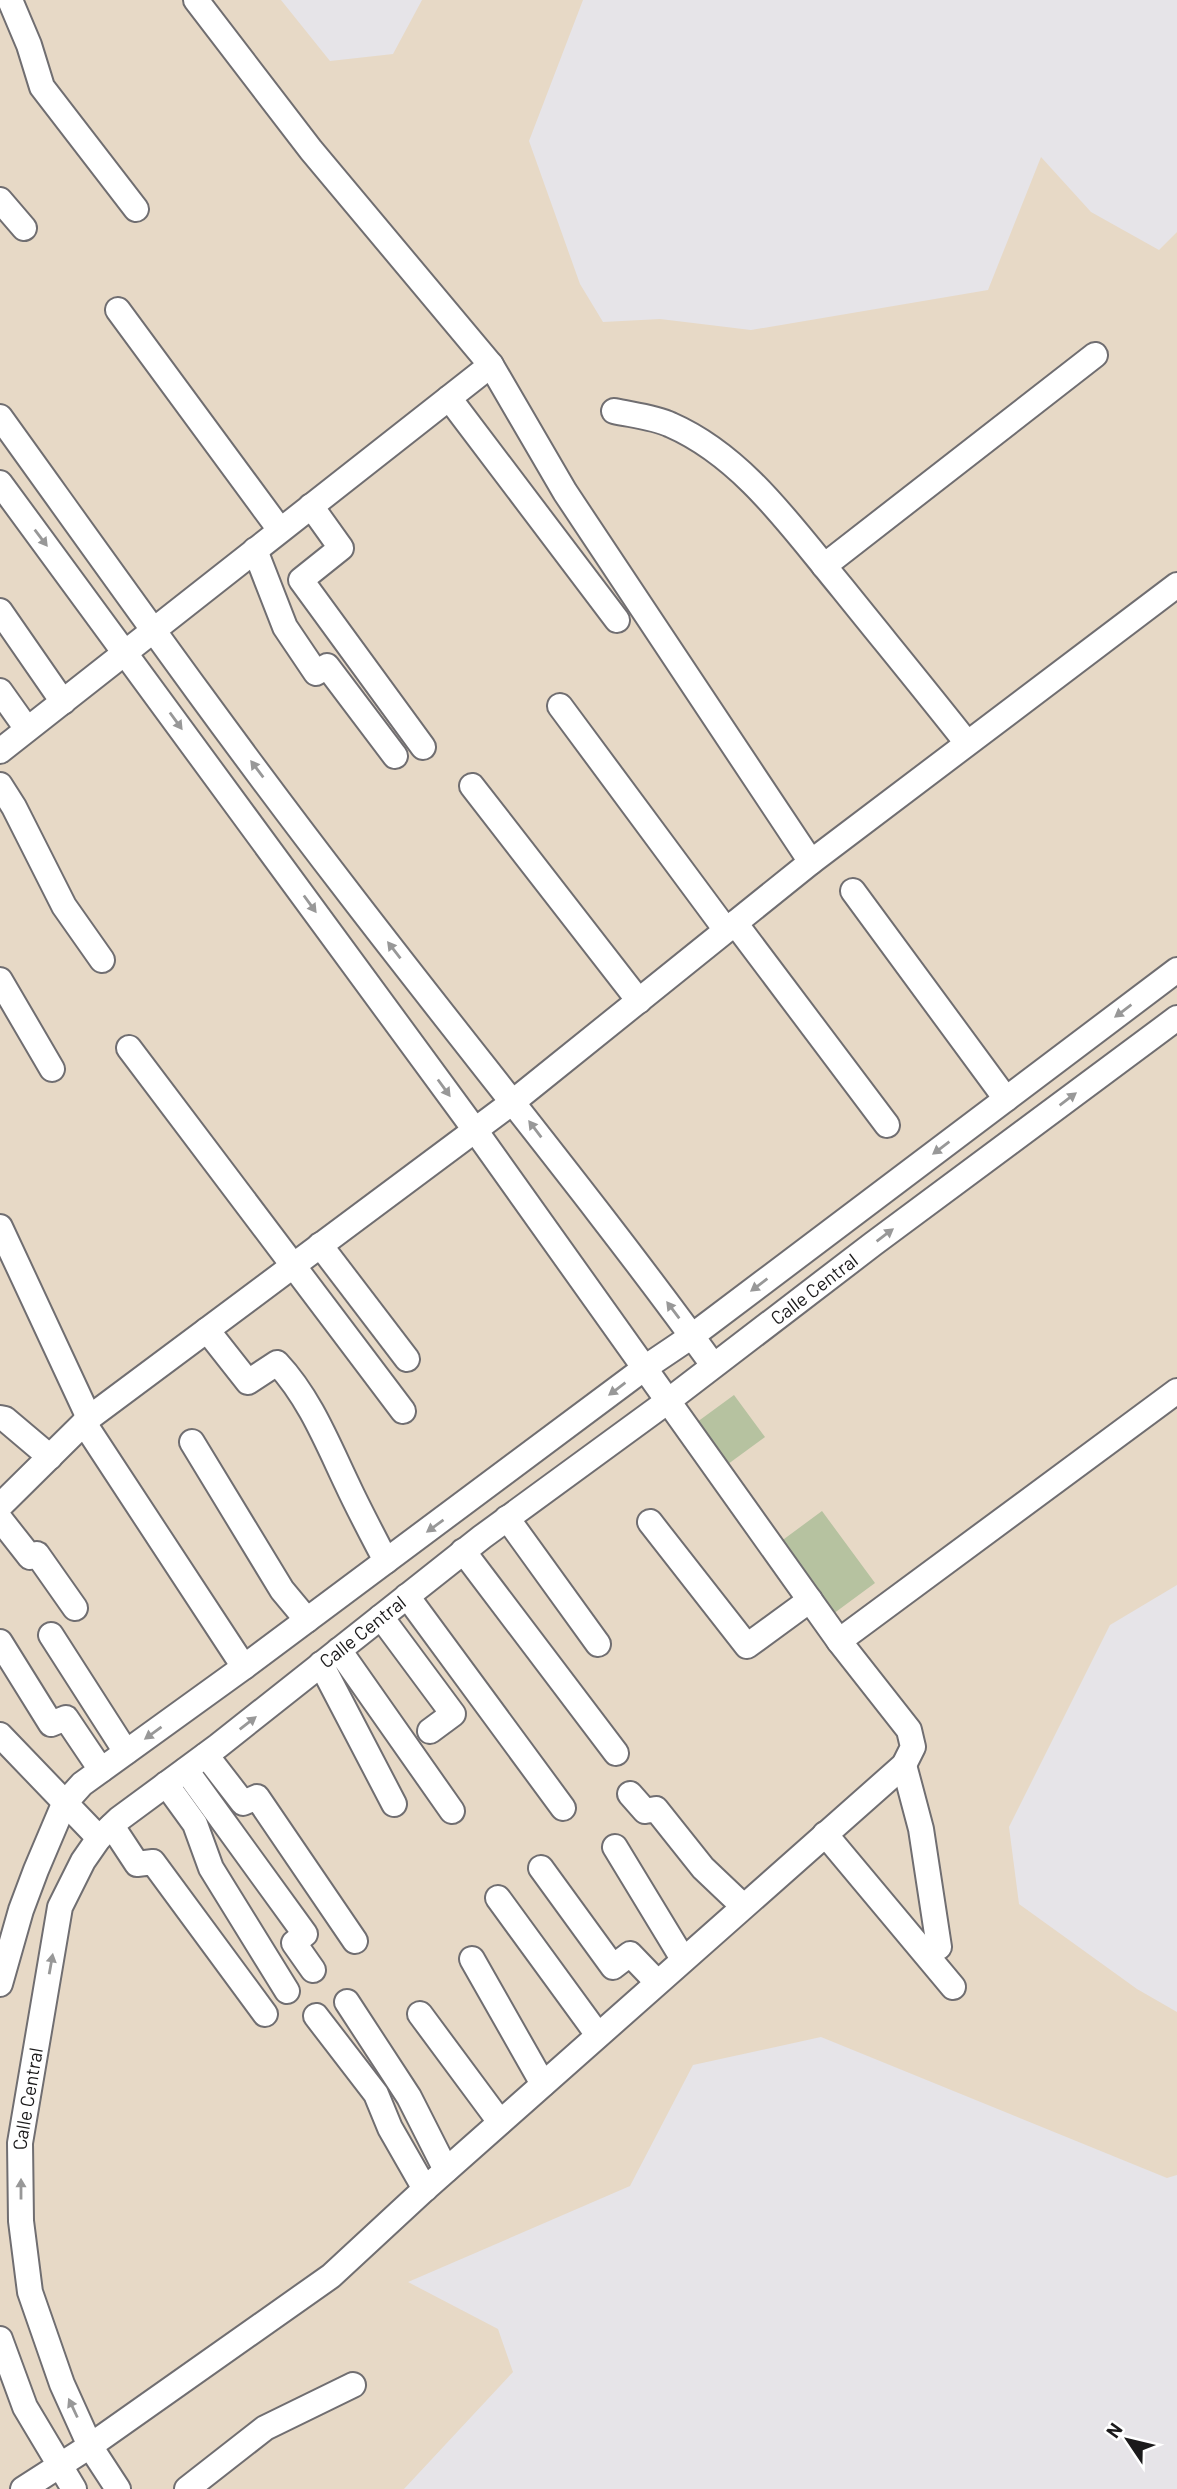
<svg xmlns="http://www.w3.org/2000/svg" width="1177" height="2489" font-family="Barlow,sans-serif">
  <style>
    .industrial { fill: #e7d9c6 }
    .green { fill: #b6c2a0 }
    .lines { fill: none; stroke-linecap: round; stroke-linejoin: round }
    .minor-casing { stroke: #706e71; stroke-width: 28 }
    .minor { stroke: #fff; stroke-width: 24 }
    .oneway { fill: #989898 }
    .labels { text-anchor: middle; stroke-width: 5; stroke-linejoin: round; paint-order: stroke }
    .street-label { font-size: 19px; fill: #1b1a1b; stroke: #fff }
  </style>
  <rect width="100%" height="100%" fill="#e6e4e8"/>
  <path class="industrial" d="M 0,0 L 281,0 L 330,61 L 393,54 L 422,0 L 583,0 L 529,141 L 580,284 L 603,322 L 660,319 L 751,330 L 988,290 L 1041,157 L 1091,212 L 1159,250 L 1177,232 L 1177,1585 L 1110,1625 L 1009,1827 L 1019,1904 L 1137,1989 L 1177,2012 L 1177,2175 L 1167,2178 L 821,2037 L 693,2065 L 630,2186 L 408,2282 L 498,2329 L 513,2372 L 404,2489 L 0,2489 Z"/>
  <path class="green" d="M 734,1395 L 765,1437 L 724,1467 L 693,1425 Z
    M 822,1511 L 875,1583 L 833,1614 L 780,1542 Z"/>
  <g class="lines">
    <defs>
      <g id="minor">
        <path d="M 10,0 L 29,45 L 42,87 L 136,209"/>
        <path d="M 196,0 L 311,150 L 491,365 L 565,492 L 811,862"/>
        <path d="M 0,200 L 24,228"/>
        <path d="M 118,310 L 280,530"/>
        <path d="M 449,398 L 617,620"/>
        <path d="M 614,411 C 632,415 654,417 671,425 C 744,457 793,529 843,589 C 884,640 926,691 967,743"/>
        <path d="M 0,417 C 113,574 224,731 342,884 C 465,1045 594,1201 713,1365"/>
        <path d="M 0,483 L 475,1130 L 839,1641 L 909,1730 L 913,1747 L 904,1765 L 425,2189 L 331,2276 L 90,2446 L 23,2489"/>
        <path d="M 311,506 L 341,548 L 301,580 L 423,747"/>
        <path d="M 255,550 L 285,627 L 316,673 L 327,666 L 395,756"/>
        <path d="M 824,566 L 1095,355"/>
        <path d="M 0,611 L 63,702"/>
        <path d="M 0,691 L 27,729"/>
        <path d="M 560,706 L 726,930"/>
        <path d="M 0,751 L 491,365"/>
        <path d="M 0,785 L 14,807 L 64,906 L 102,960"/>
        <path d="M 472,786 L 639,1001"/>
        <path d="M 853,891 L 1006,1099"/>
        <path d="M 735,923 L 887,1125"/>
        <path d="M 0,980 L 52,1069"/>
        <path d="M 129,1048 L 403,1411"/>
        <path d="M 0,1227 L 89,1418"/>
        <path d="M 320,1245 L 407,1359"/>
        <path d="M 207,1330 L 248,1382 L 277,1363 C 309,1397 327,1442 347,1484 C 359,1510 373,1536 386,1561"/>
        <path d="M 0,1418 L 5,1419 L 50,1457"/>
        <path d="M 84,1423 L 244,1667"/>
        <path d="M 192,1442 L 282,1590 L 307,1620"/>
        <path d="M 0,1506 L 89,1418 L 514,1101 L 811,862 L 1177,585"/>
        <path d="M 507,1518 L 598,1644"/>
        <path d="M 0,1519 L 30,1557 L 37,1554 L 75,1608"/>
        <path d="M 650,1522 L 747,1646 L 810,1600"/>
        <path d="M 463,1551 L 616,1753"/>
        <path d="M 407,1596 L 563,1808"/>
        <path d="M 381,1617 L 453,1714 L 430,1731"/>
        <path d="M 51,1635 L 126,1752"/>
        <path d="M 839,1641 L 1177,1391"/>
        <path d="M 0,1642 L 51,1724 L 66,1718 L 101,1770"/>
        <path d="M 339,1650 L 452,1811"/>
        <path d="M 321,1664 L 394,1804"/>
        <path d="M 0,1735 L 99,1838"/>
        <path d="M 206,1755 L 243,1803 L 257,1797 L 355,1941"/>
        <path d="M 904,1765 L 921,1829 L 939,1947"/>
        <path d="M 186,1770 L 305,1934 L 294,1943 L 313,1970"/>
        <path d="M 166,1784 L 195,1824 L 211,1868 L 287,1991"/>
        <path d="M 630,1794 L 645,1811 L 656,1809 L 703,1868 L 743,1906"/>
        <path d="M 112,1826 L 137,1864 L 153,1862 L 265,2014"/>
        <path d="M 825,1834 L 953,1987"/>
        <path d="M 615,1847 L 683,1959"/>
        <path d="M 541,1868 L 613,1967 L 630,1954 L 657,1982"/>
        <path d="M 498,1898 L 598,2035"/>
        <path d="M 472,1959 L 543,2084"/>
        <path d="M 0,1984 L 21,1910 L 36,1870 L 64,1804 L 82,1784 L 244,1667 L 646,1367 L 692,1336 L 1177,970"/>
        <path d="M 347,2002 L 409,2097 L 446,2170"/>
        <path d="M 420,2014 L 500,2122"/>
        <path d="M 316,2016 L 376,2094 L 390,2128 L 425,2189"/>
        <path d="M 0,2339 L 25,2407 L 74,2489"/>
        <path id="s1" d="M 118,2489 L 90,2446 L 62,2384 L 30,2292 L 21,2221 L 20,2143 L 60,1907 L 83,1861 L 99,1838 L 119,1819 L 218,1746 L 482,1537 L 668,1401 L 873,1244 L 1177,1018"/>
        <path d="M 187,2489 L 265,2428 L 353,2385"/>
      </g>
    </defs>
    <use href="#minor" class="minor-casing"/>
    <use href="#minor" class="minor"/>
  </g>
  <defs><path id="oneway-solid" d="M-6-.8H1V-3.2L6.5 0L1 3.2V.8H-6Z" transform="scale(1.75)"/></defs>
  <g class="oneway">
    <use href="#oneway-solid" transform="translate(41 538) rotate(53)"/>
    <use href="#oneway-solid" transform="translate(176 721) rotate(54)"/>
    <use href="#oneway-solid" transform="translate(257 769) rotate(-127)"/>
    <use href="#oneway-solid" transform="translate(310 904) rotate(54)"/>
    <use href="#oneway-solid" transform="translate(394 950) rotate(-128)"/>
    <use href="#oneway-solid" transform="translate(1123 1011) rotate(143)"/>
    <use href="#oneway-solid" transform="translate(444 1088) rotate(54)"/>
    <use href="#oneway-solid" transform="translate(1068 1099) rotate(-37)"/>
    <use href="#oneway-solid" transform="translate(535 1129) rotate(-127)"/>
    <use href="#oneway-solid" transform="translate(941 1148) rotate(143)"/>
    <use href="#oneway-solid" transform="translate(885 1235) rotate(-37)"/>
    <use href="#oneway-solid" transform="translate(759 1285) rotate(143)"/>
    <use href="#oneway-solid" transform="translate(673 1310) rotate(-127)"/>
    <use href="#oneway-solid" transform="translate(617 1389) rotate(143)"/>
    <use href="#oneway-solid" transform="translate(435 1526) rotate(144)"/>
    <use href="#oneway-solid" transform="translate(248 1723) rotate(-38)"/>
    <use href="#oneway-solid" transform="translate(153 1733) rotate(144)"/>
    <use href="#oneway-solid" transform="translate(51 1964) rotate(-80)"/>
    <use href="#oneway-solid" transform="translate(21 2189) rotate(-90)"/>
    <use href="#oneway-solid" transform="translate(73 2408) rotate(-115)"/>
  </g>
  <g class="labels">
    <g class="street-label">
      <text dy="7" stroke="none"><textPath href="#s1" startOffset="1587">Calle Central</textPath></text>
      <text dy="7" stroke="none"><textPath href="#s1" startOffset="1020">Calle Central</textPath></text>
      <text dy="7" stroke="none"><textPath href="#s1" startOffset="411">Calle Central</textPath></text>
    </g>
  </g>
  <g transform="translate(1128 2440) rotate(305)" stroke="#ffffff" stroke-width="5" paint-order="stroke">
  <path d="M0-5L12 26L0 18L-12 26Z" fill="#1b1a1b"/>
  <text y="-10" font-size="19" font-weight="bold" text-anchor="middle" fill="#1b1a1b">N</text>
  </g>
</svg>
